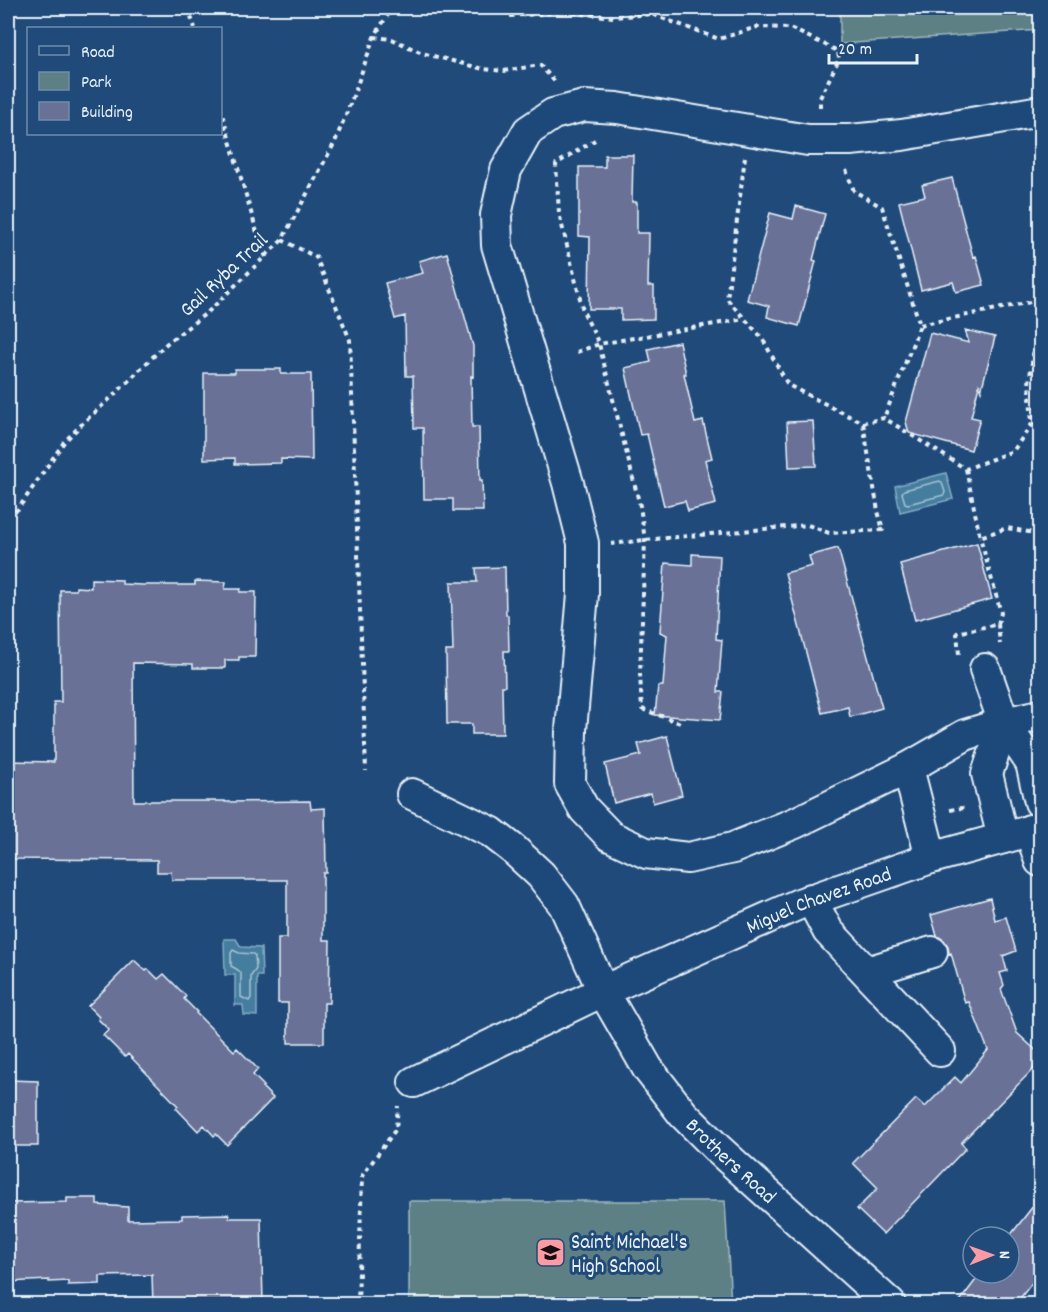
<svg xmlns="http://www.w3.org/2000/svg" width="1048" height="1312" font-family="Dekko,sans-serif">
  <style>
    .green { fill: #5d8084; stroke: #a2b8be; stroke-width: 1.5 }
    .water { fill: #447d9e; stroke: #86abc2; stroke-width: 1.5 }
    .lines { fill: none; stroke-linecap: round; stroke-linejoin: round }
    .shore { stroke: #a6c3d4; stroke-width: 1.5 }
    .building { fill: #6a7197; stroke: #e8f1f8; stroke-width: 1.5 }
    .minor-casing { stroke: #e8f1f8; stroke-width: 34 }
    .path { stroke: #e8f1f8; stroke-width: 4; stroke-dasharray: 4.5 4.5; stroke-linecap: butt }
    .minor { stroke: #1f4a7a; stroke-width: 30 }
    .labels { text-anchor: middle; stroke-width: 6; stroke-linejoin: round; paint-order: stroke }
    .street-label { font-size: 21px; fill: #e8f1f8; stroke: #1f4a7a }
    .poi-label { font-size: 21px; fill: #e8f1f8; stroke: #1f4a7a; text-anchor: start }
  </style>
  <rect width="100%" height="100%" fill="#1f4a7a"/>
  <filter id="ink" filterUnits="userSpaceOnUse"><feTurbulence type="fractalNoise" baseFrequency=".0167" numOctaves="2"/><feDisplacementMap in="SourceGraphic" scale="12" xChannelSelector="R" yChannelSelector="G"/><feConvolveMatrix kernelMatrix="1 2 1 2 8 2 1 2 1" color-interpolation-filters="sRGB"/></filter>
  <g filter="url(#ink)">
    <path class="green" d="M 840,8 L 1040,8 L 1040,30 L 840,44 Z
      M 409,1201 L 725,1201 L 731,1304 L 409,1304 Z"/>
    <path class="water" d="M 946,473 L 953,499 L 900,512 L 895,486 Z
      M 236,939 L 241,947 L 261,948 L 262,976 L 257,976 L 257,1016 L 244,1015 L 243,1005 L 235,1005 L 235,975 L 225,975 L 224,939 Z"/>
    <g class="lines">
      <path class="shore" d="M 940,481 L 942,483 L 945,492 L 944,495 L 908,504 L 905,503 L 902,493 L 904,490 Z
        M 233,950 L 239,953 L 253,954 L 255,956 L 256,969 L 251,976 L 251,998 L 249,1001 L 241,997 L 241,973 L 238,970 L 231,966 L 231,953 Z"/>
    </g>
    <path class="building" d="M 605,155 L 633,155 L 632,202 L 637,202 L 637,233 L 649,233 L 648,286 L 654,286 L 654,319 L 621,320 L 621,309 L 589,309 L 590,237 L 579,236 L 579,167 L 605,167 Z
      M 952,178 L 973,257 L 976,256 L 984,285 L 956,292 L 953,282 L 921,290 L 899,202 L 925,196 L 922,185 Z
      M 796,206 L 825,214 L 813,260 L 816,261 L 799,326 L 767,317 L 769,306 L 747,300 L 770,213 L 793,219 Z
      M 447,253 L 473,346 L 473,377 L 471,376 L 472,427 L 479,427 L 480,480 L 482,480 L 483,511 L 453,511 L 453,499 L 424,499 L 423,428 L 414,428 L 413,376 L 406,376 L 405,316 L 395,319 L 385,283 L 423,273 L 419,261 Z
      M 965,330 L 995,337 L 981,391 L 979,385 L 971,417 L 980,419 L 971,450 L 909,433 L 906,422 L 930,333 L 969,343 Z
      M 679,342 L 686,374 L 684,374 L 695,423 L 703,421 L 712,458 L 705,460 L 716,504 L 688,511 L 685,501 L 664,506 L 647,434 L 640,435 L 625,368 L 651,362 L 648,349 Z
      M 235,369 L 281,369 L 281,374 L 311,374 L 312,460 L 281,459 L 281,463 L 235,464 L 235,458 L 204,459 L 204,373 L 235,373 Z
      M 813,421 L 816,466 L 789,467 L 787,422 Z
      M 977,543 L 992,599 L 915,620 L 900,564 Z
      M 838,548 L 882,708 L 850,717 L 848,707 L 822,713 L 785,573 L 812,566 L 809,556 Z
      M 692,554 L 720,556 L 716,639 L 722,640 L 718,692 L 723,692 L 720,720 L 655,715 L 658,686 L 663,686 L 667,635 L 660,632 L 665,563 L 692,565 Z
      M 505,567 L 506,615 L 508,615 L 509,651 L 504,651 L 505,686 L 502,686 L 503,734 L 472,734 L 472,724 L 447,724 L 446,651 L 453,651 L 451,582 L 477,582 L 476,568 Z
      M 91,579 L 122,580 L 122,584 L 142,585 L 195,585 L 195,581 L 226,582 L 225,589 L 241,589 L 240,592 L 256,592 L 255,657 L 239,657 L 239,660 L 225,660 L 225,668 L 193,668 L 193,664 L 133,663 L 134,801 L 225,801 L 225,802 L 310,801 L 311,809 L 325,808 L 326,873 L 323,873 L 323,940 L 330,940 L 329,1003 L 324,1003 L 324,1043 L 288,1043 L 288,1003 L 278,1003 L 278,938 L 287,938 L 287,880 L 172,880 L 171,872 L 157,872 L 157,860 L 8,859 L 8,761 L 54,762 L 54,702 L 61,702 L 60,590 L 76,590 L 76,587 L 91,588 Z
      M 667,736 L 682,795 L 653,803 L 651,793 L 614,803 L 605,764 L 641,755 L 638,744 Z
      M 990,898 L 995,920 L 1006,917 L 1016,951 L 1003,956 L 1007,971 L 1000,973 L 1004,985 L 1001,989 L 1017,1033 L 1041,1055 L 1041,1061 L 961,1143 L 966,1148 L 883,1234 L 857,1209 L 878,1188 L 853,1163 L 916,1099 L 925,1107 L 955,1077 L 961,1083 L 988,1050 L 969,1002 L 965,1003 L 951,953 L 949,954 L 948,946 L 944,940 L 937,936 L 931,915 Z
      M 134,960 L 146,971 L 148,969 L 158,979 L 164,974 L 186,996 L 184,999 L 197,1012 L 196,1013 L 234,1051 L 237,1048 L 258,1069 L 253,1075 L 264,1086 L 262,1087 L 273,1098 L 227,1145 L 216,1134 L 214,1136 L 204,1125 L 198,1131 L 176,1108 L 178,1106 L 128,1054 L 125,1057 L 103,1035 L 109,1030 L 98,1019 L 99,1017 L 88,1006 Z
      M 8,1080 L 38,1081 L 38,1146 L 8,1146 Z
      M 1041,1196 L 1041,1271 L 1015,1305 L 957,1305 L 981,1273 L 1009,1273 L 1009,1237 Z
      M 67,1198 L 97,1198 L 97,1205 L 128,1207 L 128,1220 L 182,1219 L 182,1215 L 229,1214 L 229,1218 L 261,1218 L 263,1304 L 153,1305 L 152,1275 L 100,1276 L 100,1284 L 68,1285 L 68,1281 L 49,1282 L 49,1280 L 8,1282 L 8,1203 L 67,1202 Z"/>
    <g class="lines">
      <defs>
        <g id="minor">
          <path d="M 1040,111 L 902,135 L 850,140 L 808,140 L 617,108 L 584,106 L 553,114 L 528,131 L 506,170 L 496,215 L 497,245 L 568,483 L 583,543 L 583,594 L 571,730 L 570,784 L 584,809 L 610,836 L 646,853 L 688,858 L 733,848 L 795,823 L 908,768 L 965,735 L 1004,723 L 1040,715"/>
          <path d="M 985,669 L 1004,723 L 1031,763 L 1040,802"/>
          <path d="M 908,768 L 931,858"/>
          <path id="s1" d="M 412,794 L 491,832 L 513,849 L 541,875 L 564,905 L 603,991 L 648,1069 L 683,1114 L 719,1150 L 890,1304"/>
          <path d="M 1030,830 L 1040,861"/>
          <path d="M 1003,838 L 987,774 L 1004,723"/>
          <path d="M 811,899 L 828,931 L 940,1051"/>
          <path d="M 867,972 L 932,952"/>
          <path id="s2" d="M 414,1082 L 603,991 L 799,904 L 931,858 L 1040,828"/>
        </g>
      </defs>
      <use href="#minor" class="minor-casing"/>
      <path class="path" d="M 188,8 L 195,28
        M 510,16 L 564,12 L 614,17 L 651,14 L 719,39 L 757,27 L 790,28 L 838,51 L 839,59 L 820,98 L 820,111
        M 374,37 L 392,39 L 422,53 L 483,69 L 504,71 L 540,65 L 557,84
        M 220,107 L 261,246 L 266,257
        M 595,140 L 556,164 L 559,213 L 583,311 L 599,344 L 640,506 L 645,540 L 640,674 L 642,709 L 680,723
        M 745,157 L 727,299 L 762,338 L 788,385 L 863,423 L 884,418 L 966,469 L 1013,451 L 1032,424 L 1029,383 L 1034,349 L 1040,344
        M 846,170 L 854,191 L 882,207 L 920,325 L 884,418
        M 282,240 L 316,257 L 350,340 L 366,771
        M 1040,259 L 1039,267 L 1040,270
        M 920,325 L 1040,300
        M 577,352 L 599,344 L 744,319
        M 966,469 L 980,537 L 1007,528 L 1040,534
        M 8,517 L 18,509 L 64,442 L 84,422 L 112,397 L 166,344 L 209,311 L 282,240 L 335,142 L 354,94 L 374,37 L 392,8
        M 611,544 L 645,540 L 808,525 L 829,533 L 883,530 L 878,511 L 863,423
        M 998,624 L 1000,644
        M 959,654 L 957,633 L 998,624 L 1001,613 L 980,537
        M 950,810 L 961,808 L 966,809
        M 358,1304 L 362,1176 L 396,1129 L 398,1106"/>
      <use href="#minor" class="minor"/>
    </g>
  </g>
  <defs>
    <symbol id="school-square" viewBox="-11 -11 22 22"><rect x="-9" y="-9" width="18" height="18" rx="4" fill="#ff9aa2" stroke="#1f4a7a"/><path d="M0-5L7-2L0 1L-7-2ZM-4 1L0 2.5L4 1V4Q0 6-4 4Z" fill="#111"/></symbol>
  </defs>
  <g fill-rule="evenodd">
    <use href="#school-square" x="534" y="1236" width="33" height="33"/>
  </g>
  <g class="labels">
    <g class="street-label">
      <text transform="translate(223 274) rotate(-43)" y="7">Gail Ryba Trail</text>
      <text dy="7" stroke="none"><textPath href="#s2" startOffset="444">Miguel Chavez Road</textPath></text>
      <text dy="7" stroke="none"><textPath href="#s1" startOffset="500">Brothers Road</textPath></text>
    </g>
    <g class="poi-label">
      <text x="571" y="1248">Saint Michael's<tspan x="571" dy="24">High School</tspan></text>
    </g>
  </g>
  <rect width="1048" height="1312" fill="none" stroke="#1f4a7a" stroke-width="30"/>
  <rect x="15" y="15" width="1018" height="1282" fill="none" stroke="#e8f1f8" stroke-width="2" filter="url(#ink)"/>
  <rect x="27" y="27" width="195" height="108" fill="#1f4a7a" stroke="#6f8dac" stroke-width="1.5"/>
  <rect x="39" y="46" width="30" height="9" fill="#1f4a7a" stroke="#6f8dac" stroke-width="1.5"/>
  <text x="81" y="57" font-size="18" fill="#e8f1f8">Road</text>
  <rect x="39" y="72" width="30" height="18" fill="#5d8084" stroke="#6f8dac" stroke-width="1.5"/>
  <text x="81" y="87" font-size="18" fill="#e8f1f8">Park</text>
  <rect x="39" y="102" width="30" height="18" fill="#6a7197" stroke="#6f8dac" stroke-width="1.5"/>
  <text x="81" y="117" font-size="18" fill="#e8f1f8">Building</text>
  <g transform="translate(991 1255) rotate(89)"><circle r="28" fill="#1f4a7a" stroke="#6f8dac" stroke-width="1.5"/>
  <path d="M0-4.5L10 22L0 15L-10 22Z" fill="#ff9aa2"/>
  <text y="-9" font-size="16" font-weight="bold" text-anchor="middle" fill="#e8f1f8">N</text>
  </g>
  <path d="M829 54v9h88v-9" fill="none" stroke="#e8f1f8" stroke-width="3"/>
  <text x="838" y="54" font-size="18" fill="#e8f1f8" stroke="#1f4a7a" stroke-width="4.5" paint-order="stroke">20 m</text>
</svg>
